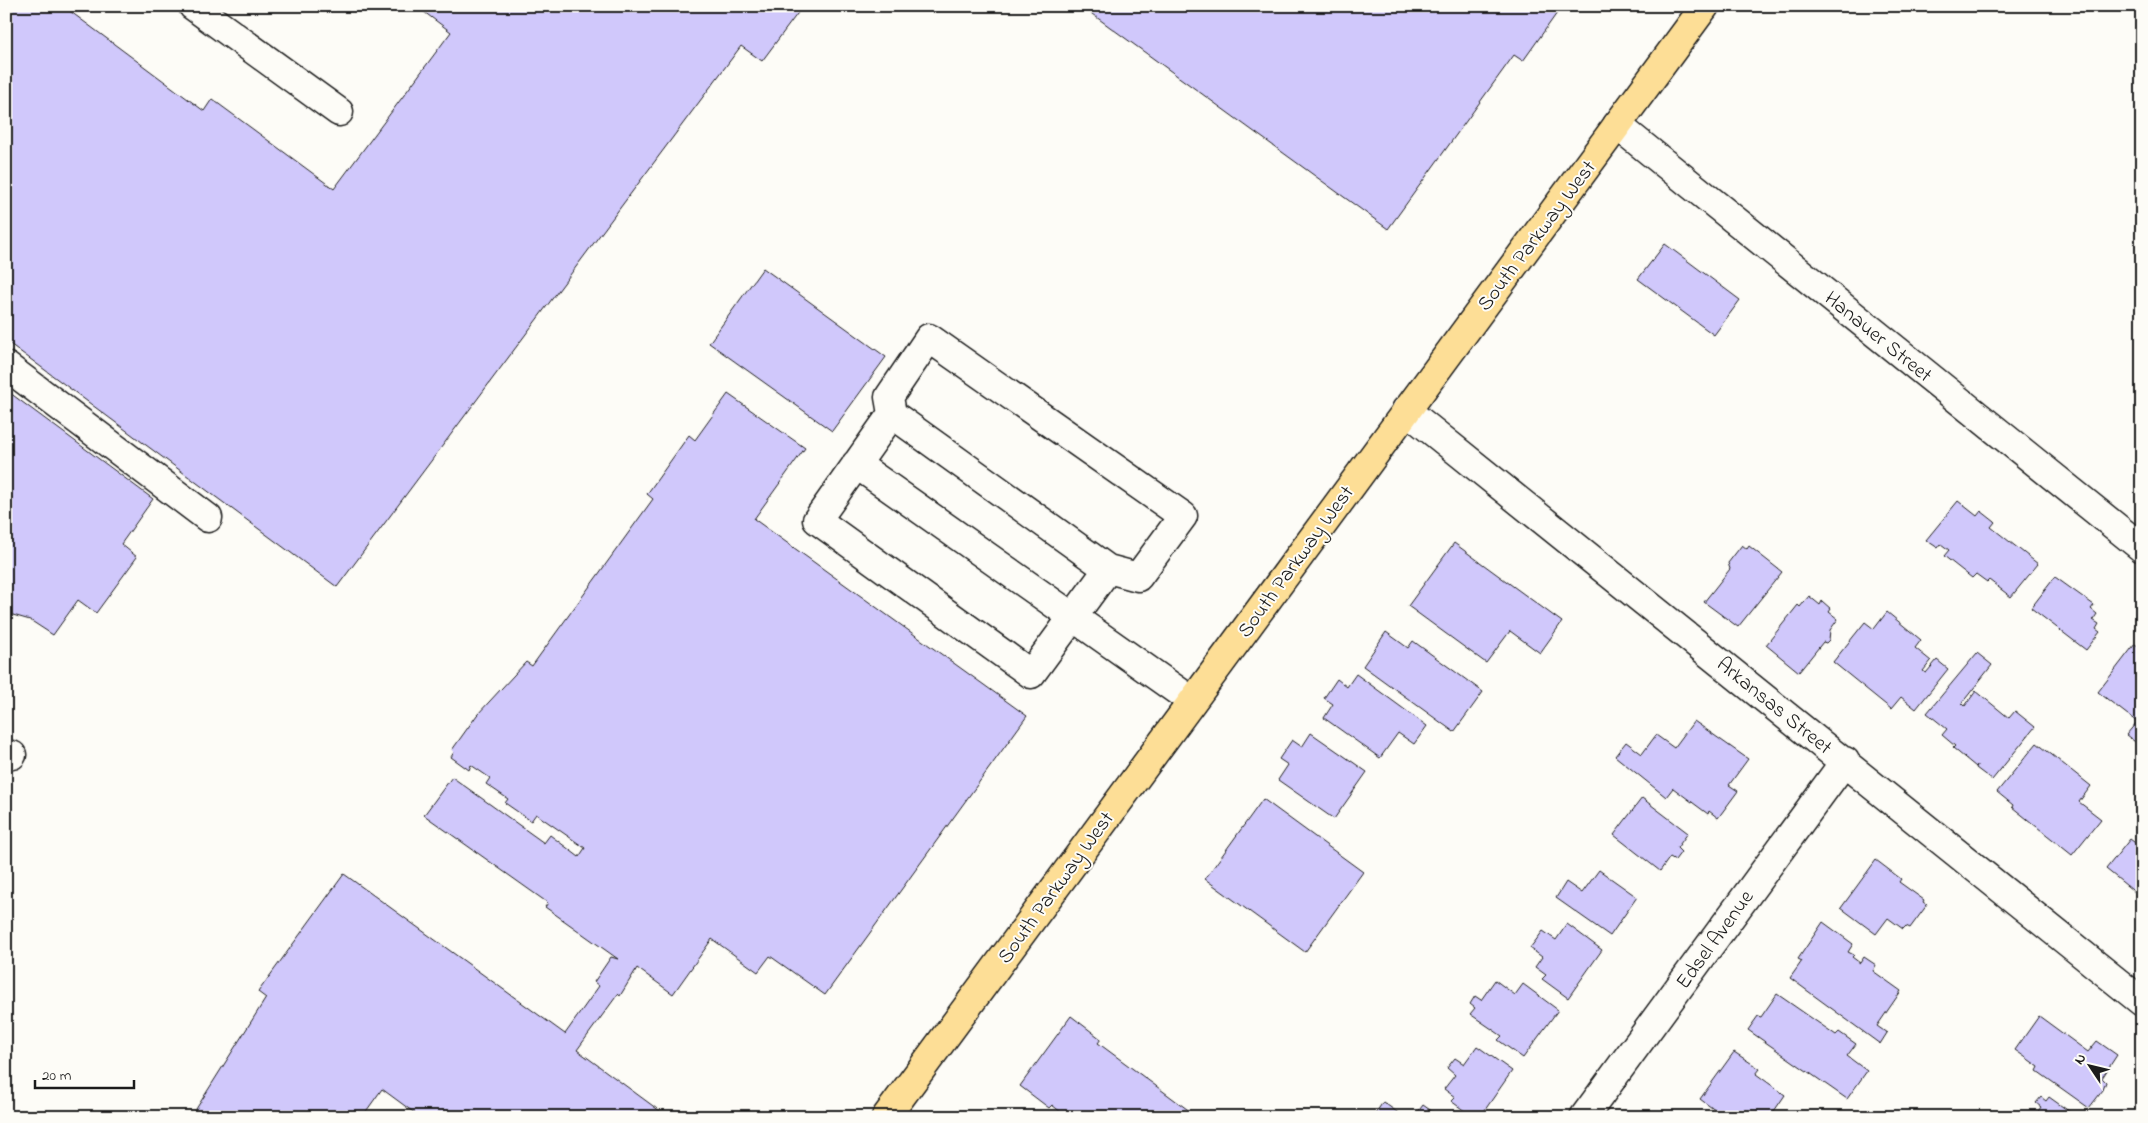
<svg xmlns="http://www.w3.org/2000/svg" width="2148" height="1123" font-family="'Indie Flower',sans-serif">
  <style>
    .building { fill: #d0c8fb; stroke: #1c1c1c }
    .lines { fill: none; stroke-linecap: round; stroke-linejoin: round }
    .minor-casing { stroke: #1c1c1c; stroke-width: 31 }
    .major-casing { stroke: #1c1c1c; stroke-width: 31 }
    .minor { stroke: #fdfcf7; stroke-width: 28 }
    .major { stroke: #fdde96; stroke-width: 28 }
    .labels { text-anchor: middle; stroke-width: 4; stroke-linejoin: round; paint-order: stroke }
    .street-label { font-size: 21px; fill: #1c1c1c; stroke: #fdfcf7 }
  </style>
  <rect width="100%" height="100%" fill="#fdfcf7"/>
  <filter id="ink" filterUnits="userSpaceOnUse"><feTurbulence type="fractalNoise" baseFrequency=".02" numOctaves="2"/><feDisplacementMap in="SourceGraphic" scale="10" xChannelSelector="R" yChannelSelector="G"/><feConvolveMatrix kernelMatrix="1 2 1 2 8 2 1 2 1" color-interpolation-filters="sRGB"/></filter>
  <g filter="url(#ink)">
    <path class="building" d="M 6,6 L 63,6 L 204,111 L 212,99 L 334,189 L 451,32 L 416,6 L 803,6 L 762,61 L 741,46 L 337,587 L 6,341 Z
      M 1081,6 L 1562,6 L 1523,61 L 1514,55 L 1388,229 Z
      M 1665,244 L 1740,300 L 1714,335 L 1638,279 Z
      M 763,268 L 886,357 L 832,431 L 709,343 Z
      M 6,390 L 153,499 L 121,544 L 137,557 L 96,613 L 78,600 L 53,635 L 30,620 L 6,613 Z
      M 728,394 L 805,448 L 754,519 L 1027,716 L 825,995 L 770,956 L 758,972 L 712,939 L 673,994 L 637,968 L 620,996 L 618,994 L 577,1050 L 668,1117 L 420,1117 L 382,1089 L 362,1117 L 191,1117 L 266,998 L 258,992 L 344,874 L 565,1034 L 599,986 L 594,982 L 611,957 L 618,959 L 545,907 L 548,903 L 424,815 L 452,777 L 544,843 L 550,835 L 579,857 L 585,848 L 536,814 L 531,821 L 505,803 L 508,799 L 486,784 L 490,778 L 471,765 L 469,770 L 451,757 L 454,752 L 452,750 L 477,715 L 526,662 L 532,666 L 653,499 L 647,494 L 689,435 L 695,440 Z
      M 1958,501 L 1977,516 L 1981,511 L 1995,522 L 1991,527 L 2038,564 L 2011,597 L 1989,580 L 1987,582 L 1976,574 L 1972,578 L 1944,556 L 1949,550 L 1941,544 L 1938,548 L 1926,540 Z
      M 1454,543 L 1562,622 L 1540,653 L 1510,631 L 1486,663 L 1408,606 Z
      M 1742,545 L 1747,549 L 1749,546 L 1782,572 L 1738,627 L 1704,602 L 1730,569 L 1728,563 Z
      M 2055,577 L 2094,605 L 2091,609 L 2097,614 L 2093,620 L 2099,624 L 2096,629 L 2100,632 L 2086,650 L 2031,608 Z
      M 1809,596 L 1820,605 L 1822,601 L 1831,609 L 1829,612 L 1838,619 L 1830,630 L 1829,640 L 1826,643 L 1823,642 L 1799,672 L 1766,645 L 1798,605 L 1800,607 Z
      M 1887,612 L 1921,640 L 1915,648 L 1931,661 L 1923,671 L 1926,673 L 1937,660 L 1948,669 L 1916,709 L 1901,697 L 1891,709 L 1833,662 L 1865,622 L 1874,629 Z
      M 1386,632 L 1408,648 L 1413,641 L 1483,692 L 1454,732 L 1363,666 Z
      M 2135,644 L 2142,649 L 2142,747 L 2126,735 L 2137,722 L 2098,692 Z
      M 1977,653 L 1992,665 L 1962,703 L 1965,706 L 1976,691 L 2009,718 L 2015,711 L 2035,727 L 1992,780 L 1976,768 L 1977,765 L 1976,767 L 1953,748 L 1955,746 L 1942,735 L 1947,729 L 1927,713 Z
      M 1356,674 L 1427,726 L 1414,744 L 1398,733 L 1380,758 L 1324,718 L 1333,704 L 1324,698 L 1337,679 L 1347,687 Z
      M 1694,721 L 1748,759 L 1729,785 L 1738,791 L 1718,818 L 1709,811 L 1708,814 L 1673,788 L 1666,797 L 1615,756 L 1626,742 L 1642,754 L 1656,735 L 1674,748 Z
      M 1311,733 L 1367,772 L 1334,819 L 1278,780 L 1288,765 L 1279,759 L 1292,740 L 1302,747 Z
      M 2037,743 L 2091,786 L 2079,802 L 2101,819 L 2072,855 L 2012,807 L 2013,805 L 1997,792 Z
      M 1642,798 L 1688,833 L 1677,848 L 1681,852 L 1675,860 L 1670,857 L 1660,871 L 1614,835 Z
      M 1263,799 L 1363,872 L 1305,952 L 1205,879 Z
      M 2130,839 L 2142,848 L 2142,898 L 2106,869 Z
      M 1876,860 L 1901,879 L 1899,882 L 1924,900 L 1923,902 L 1927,905 L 1910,928 L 1906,926 L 1903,929 L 1888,918 L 1876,934 L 1841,908 Z
      M 1599,870 L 1637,897 L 1610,936 L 1556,898 L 1566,882 L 1582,893 Z
      M 1823,922 L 1853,944 L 1848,952 L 1854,955 L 1852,957 L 1860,963 L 1864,957 L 1876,965 L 1873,971 L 1901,991 L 1877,1026 L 1887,1033 L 1880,1044 L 1790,978 L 1802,961 L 1798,959 Z
      M 1567,924 L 1602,950 L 1568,998 L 1542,979 L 1546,975 L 1535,967 L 1542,957 L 1530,948 L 1543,931 L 1556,940 Z
      M 1495,980 L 1515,995 L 1523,984 L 1558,1010 L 1523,1058 L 1498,1040 L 1502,1036 L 1470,1014 L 1475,1008 L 1470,1004 L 1475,996 L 1481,1000 Z
      M 1777,994 L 1836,1035 L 1839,1032 L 1856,1044 L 1847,1056 L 1867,1071 L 1847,1099 L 1748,1030 L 1758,1016 L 1761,1017 Z
      M 1071,1016 L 1101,1039 L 1098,1043 L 1195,1115 L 1193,1117 L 1067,1117 L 1052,1105 L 1049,1108 L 1020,1086 Z
      M 2039,1016 L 2088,1052 L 2097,1041 L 2117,1055 L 2102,1078 L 2106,1082 L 2103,1090 L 2089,1108 L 2037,1071 L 2039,1067 L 2015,1050 Z
      M 1477,1046 L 1512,1071 L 1480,1117 L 1473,1117 L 1451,1101 L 1455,1097 L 1444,1089 L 1455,1075 L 1447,1068 L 1455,1058 L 1464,1064 Z
      M 1734,1052 L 1760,1069 L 1756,1074 L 1785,1095 L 1770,1117 L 1724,1117 L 1700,1099 Z
      M 2041,1097 L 2046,1101 L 2049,1097 L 2077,1117 L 2034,1117 L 2041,1107 L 2036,1103 Z
      M 1383,1102 L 1404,1117 L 1373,1117 Z
      M 1423,1105 L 1440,1117 L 1414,1117 Z"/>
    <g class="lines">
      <defs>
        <path id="minor" d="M 193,6 L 339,112
          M 1617,125 L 2142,548
          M 929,338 L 1183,516 L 1138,577 L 1108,569 L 1031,674 L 817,520 L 892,414 L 889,397 Z
          M 6,366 L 208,518
          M 1406,410 L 2142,1002
          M 892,414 L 1108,569
          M 856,464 L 1192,701
          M 6,756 L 12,755
          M 1584,1117 L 1845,761"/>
        <path id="major" d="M 886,1117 L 1705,6"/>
      </defs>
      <use href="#minor" class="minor-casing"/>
      <use href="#major" class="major-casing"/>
      <use href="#minor" class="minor"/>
      <use href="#major" class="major"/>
    </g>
  </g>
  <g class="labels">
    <g class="street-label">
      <text transform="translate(1536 235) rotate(-53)" y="7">South Parkway West</text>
      <text transform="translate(1879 336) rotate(39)" y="7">Hanauer Street</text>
      <text transform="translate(1295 561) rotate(-54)" y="7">South Parkway West</text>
      <text transform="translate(1775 705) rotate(39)" y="7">Arkansas Street</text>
      <text transform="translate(1055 887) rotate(-54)" y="7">South Parkway West</text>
      <text transform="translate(1714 939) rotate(-54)" y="7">Edsel Avenue</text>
    </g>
  </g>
  <rect width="2148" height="1123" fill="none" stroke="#fdfcf7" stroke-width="25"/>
  <rect x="12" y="12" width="2123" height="1098" fill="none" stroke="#1c1c1c" stroke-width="2" filter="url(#ink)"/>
  <g transform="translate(2090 1066) rotate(305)" stroke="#fdfcf7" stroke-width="4" paint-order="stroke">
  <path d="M0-4L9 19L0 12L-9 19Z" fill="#1c1c1c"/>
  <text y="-8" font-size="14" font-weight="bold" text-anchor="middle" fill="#1c1c1c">N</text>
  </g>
  <path d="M35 1080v8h99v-8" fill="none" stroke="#1c1c1c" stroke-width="2.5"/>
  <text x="42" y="1080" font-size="15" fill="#1c1c1c" stroke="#fdfcf7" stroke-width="4" paint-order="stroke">20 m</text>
</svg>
